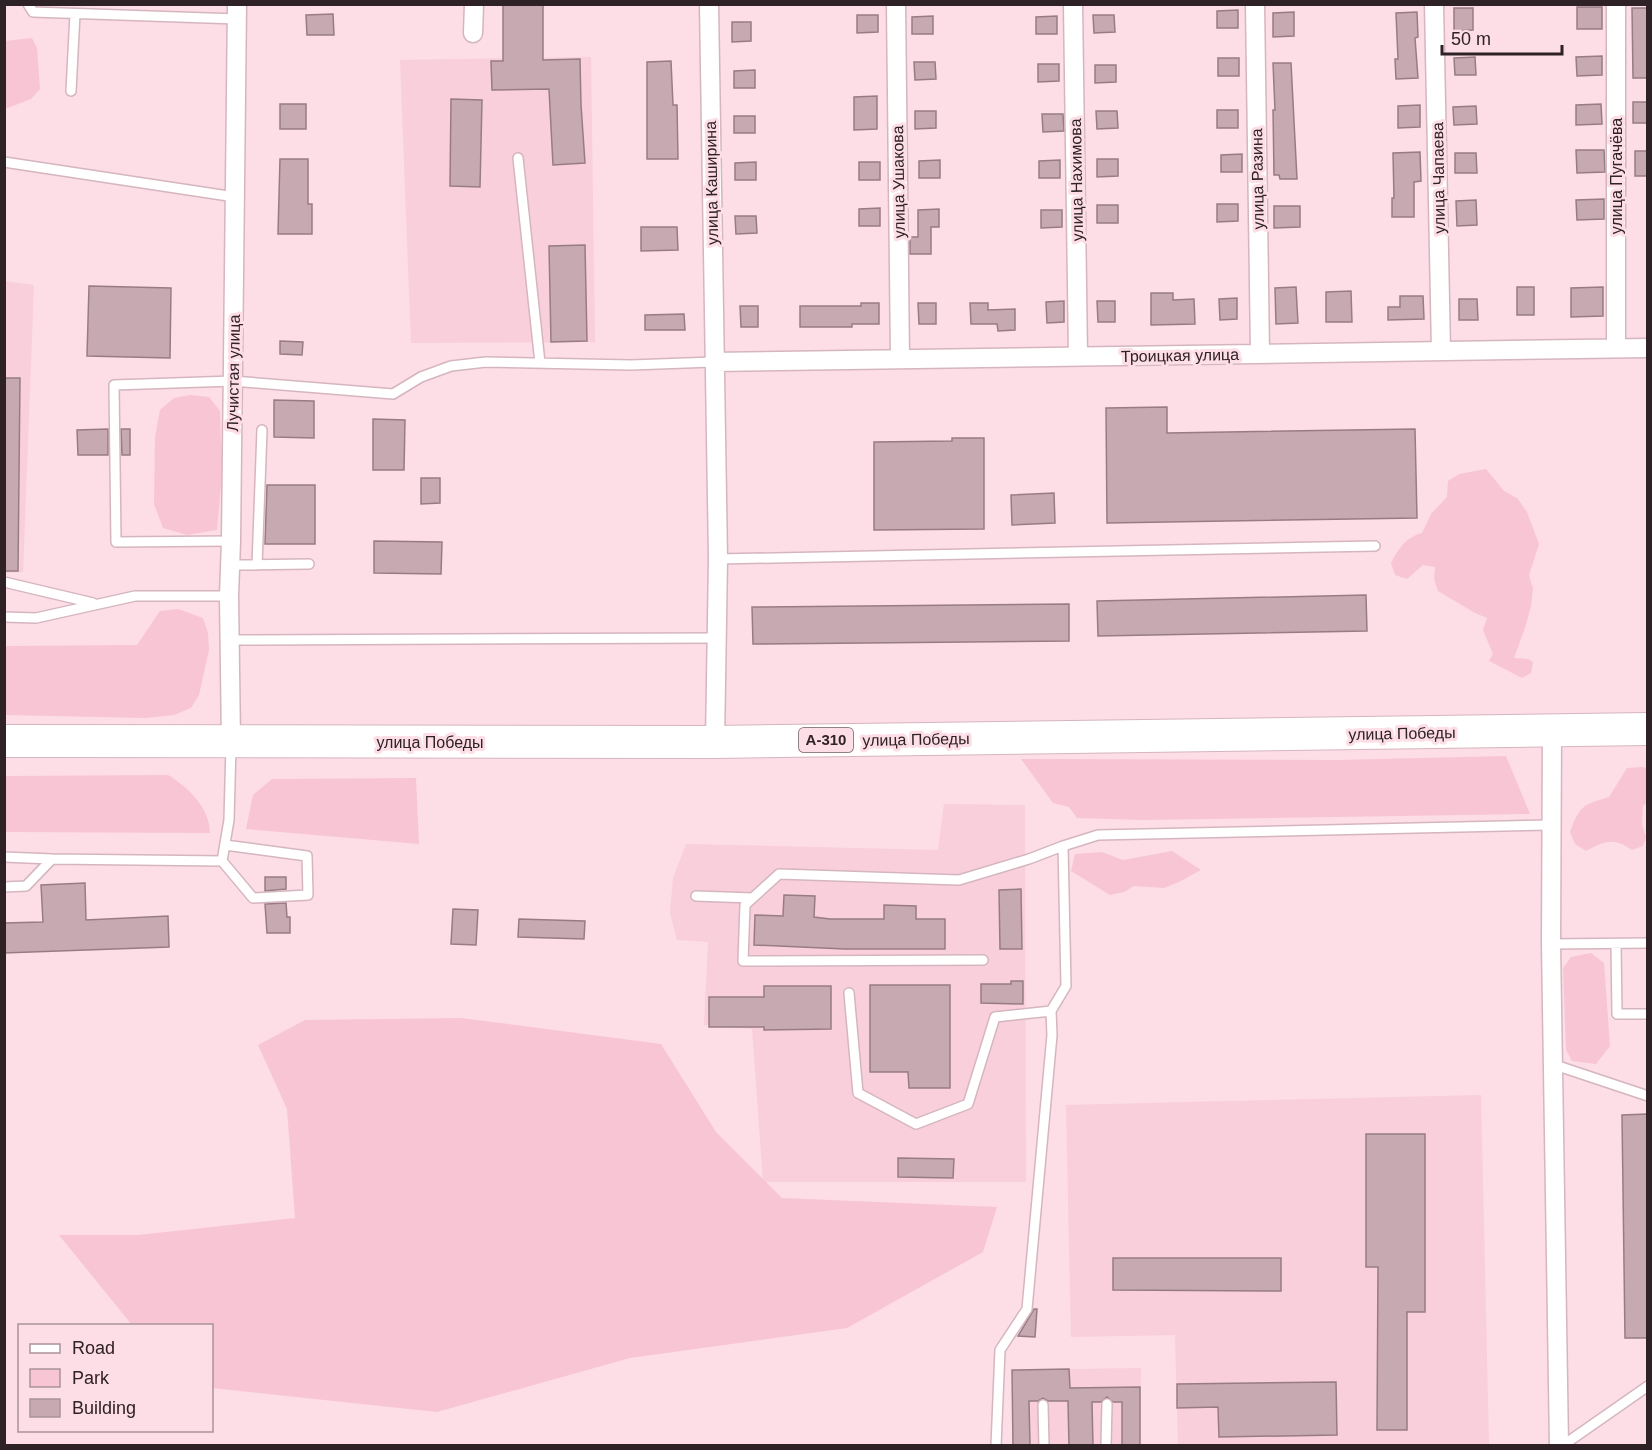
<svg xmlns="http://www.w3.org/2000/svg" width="1652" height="1450" font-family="Helvetica,sans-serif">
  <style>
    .built { fill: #f8cfdb }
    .green { fill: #f8c5d4 }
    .building { fill: #c7a9b2; stroke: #987c84; stroke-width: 1.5 }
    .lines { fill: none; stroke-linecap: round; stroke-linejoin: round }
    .service-casing { stroke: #d5b6be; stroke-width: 12 }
    .minor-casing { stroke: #d5b6be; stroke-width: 21 }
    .trunk-casing { stroke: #d5b6be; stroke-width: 34 }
    .service { stroke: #fff; stroke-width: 9 }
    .minor { stroke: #fff; stroke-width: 18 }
    .trunk { stroke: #fff; stroke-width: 32 }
    .labels { text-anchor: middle; stroke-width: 6; stroke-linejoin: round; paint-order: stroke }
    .shield { fill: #fddde6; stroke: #6c5a60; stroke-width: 1.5 }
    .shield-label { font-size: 15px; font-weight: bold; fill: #2e2226 }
    .street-label { font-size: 16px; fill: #2e2226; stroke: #fddde6 }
  </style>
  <rect width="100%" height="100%" fill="#fddde6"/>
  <path class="built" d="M 591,57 L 595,342 L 411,343 L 400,60 Z
    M 4,281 L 34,285 L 23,572 L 5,573 Z
    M 944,804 L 1025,805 L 1026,1182 L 763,1182 L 752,1029 L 704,1025 L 708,942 L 677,940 L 670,913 L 673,878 L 686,844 L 938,850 Z
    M 1481,1095 L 1489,1445 L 1178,1445 L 1175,1335 L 1071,1337 L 1066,1105 Z
    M 1141,1368 L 1140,1445 L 1013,1445 L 1012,1370 Z"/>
  <path class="green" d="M 32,38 L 37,48 L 40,89 L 31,99 L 5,109 L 5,41 Z
    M 190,395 L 209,397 L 220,411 L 222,474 L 217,530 L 187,535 L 163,528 L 154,504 L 155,437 L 160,410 L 174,398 Z
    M 1486,469 L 1504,491 L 1517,498 L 1527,512 L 1539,544 L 1529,575 L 1533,589 L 1531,606 L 1525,628 L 1514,658 L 1528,659 L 1533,662 L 1531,673 L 1522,678 L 1489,661 L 1493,654 L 1483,630 L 1487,618 L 1475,613 L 1438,591 L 1434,579 L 1435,567 L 1423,565 L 1407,579 L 1395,575 L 1391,563 C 1398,549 1406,537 1422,533 L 1431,514 L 1447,497 L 1448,481 L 1459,474 Z
    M 178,609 L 203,618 L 208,633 L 209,650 L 199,695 L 191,708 L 174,715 L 146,718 L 5,715 L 5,646 L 137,645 L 160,611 Z
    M 1506,756 L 1530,814 L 1143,820 L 1077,818 L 1069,807 L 1053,803 L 1021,759 L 1337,760 Z
    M 1643,767 L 1648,769 L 1647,802 L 1643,806 L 1642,824 L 1646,837 L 1643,846 L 1632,850 C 1614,837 1604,841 1586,851 L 1575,844 L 1570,832 C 1580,805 1583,805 1609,797 L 1627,768 Z
    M 168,775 C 188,787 210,808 210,833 L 5,832 L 5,776 Z
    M 416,778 L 419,844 L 246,829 L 253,795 L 272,779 Z
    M 1172,851 L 1201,870 L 1179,882 L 1164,888 L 1134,886 L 1124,892 L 1110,895 L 1071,871 L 1075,854 L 1102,852 L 1123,860 Z
    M 1591,953 L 1604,963 L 1610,1046 L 1596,1064 L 1572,1061 L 1566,1050 L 1563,968 L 1571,957 Z
    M 461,1018 L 661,1044 L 716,1132 L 782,1198 L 997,1207 L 983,1252 L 847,1328 L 630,1358 L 437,1412 L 212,1388 L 212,1326 L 132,1325 L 59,1235 L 138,1235 L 295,1218 L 287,1109 L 258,1045 L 305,1020 Z"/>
  <path class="building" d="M 503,4 L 543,4 L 543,60 L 580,59 L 581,105 L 585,163 L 553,165 L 549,89 L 492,90 L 491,61 L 503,61 Z
    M 1577,7 L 1602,7 L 1602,29 L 1577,29 Z
    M 1454,8 L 1473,8 L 1473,30 L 1454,31 Z
    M 1632,8 L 1647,8 L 1647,78 L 1633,78 Z
    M 1238,10 L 1238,28 L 1217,28 L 1217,11 Z
    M 1294,12 L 1294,36 L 1273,37 L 1273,13 Z
    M 1417,12 L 1418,37 L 1415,38 L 1418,78 L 1396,79 L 1395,59 L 1398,59 L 1396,13 Z
    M 333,14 L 334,35 L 307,35 L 306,15 Z
    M 857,15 L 878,15 L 878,32 L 857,33 Z
    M 1093,15 L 1114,15 L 1115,32 L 1094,33 Z
    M 933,16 L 933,34 L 912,34 L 912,17 Z
    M 1057,16 L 1057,34 L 1036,34 L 1036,17 Z
    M 732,22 L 751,22 L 751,41 L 732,42 Z
    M 1602,56 L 1602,75 L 1577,76 L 1576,57 Z
    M 1475,57 L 1476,75 L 1455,75 L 1454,58 Z
    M 1218,58 L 1239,58 L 1239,76 L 1218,76 Z
    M 671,61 L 673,105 L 677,105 L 678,159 L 647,159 L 647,62 Z
    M 914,62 L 935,62 L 936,79 L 915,80 Z
    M 1273,63 L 1291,63 L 1297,179 L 1280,179 L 1279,175 L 1274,175 L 1273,110 L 1275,110 Z
    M 1038,64 L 1059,64 L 1059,81 L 1038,82 Z
    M 1095,65 L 1116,65 L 1116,82 L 1095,83 Z
    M 755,70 L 755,88 L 734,88 L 734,71 Z
    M 877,96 L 877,129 L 854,130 L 854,97 Z
    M 451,99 L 482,100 L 480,187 L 450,186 Z
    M 1633,102 L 1647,102 L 1647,123 L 1633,123 Z
    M 280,104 L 306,104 L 306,129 L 280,129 Z
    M 1601,104 L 1602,124 L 1576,125 L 1576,105 Z
    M 1420,105 L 1420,127 L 1398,128 L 1398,106 Z
    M 1476,106 L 1477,124 L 1454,125 L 1453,107 Z
    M 1217,110 L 1238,110 L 1238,128 L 1217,128 Z
    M 915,111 L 936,111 L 936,128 L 915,129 Z
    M 1096,111 L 1117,111 L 1118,128 L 1097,129 Z
    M 1042,114 L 1063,114 L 1064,131 L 1043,132 Z
    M 734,116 L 755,116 L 755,133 L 734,133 Z
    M 1576,150 L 1604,150 L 1605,172 L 1577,173 Z
    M 1635,151 L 1647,151 L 1647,176 L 1635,176 Z
    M 1420,152 L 1421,181 L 1414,182 L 1414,217 L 1392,217 L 1392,198 L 1394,198 L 1393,153 Z
    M 1455,153 L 1476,153 L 1477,173 L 1455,173 Z
    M 1242,154 L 1242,172 L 1221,172 L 1221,155 Z
    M 280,159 L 308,159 L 308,204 L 312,204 L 312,234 L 278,234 Z
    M 1097,159 L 1118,159 L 1118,176 L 1097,177 Z
    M 940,160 L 940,178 L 919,178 L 919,161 Z
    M 1060,160 L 1060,178 L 1039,178 L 1039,161 Z
    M 756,162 L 756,180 L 735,180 L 735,163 Z
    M 859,162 L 880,162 L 880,180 L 859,180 Z
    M 1604,199 L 1604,219 L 1577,220 L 1576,200 Z
    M 1476,200 L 1477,225 L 1457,226 L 1456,201 Z
    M 1217,204 L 1238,204 L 1238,221 L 1217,222 Z
    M 1097,205 L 1118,205 L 1118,223 L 1097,223 Z
    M 1274,206 L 1300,206 L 1300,227 L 1274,228 Z
    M 880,208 L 880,226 L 859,226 L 859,209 Z
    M 939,209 L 939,227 L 931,227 L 931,254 L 910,254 L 910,237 L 918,237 L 918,210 Z
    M 1041,210 L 1062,210 L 1062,227 L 1041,228 Z
    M 735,216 L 756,216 L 757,233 L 736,234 Z
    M 641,227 L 677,227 L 678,250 L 641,251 Z
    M 585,245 L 587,341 L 551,342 L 549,246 Z
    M 89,286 L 171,288 L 170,358 L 87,356 Z
    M 1296,287 L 1298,323 L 1276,324 L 1275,288 Z
    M 1517,287 L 1534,287 L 1534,315 L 1517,315 Z
    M 1603,287 L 1603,316 L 1571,317 L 1571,288 Z
    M 1351,291 L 1352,322 L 1326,322 L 1326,292 Z
    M 1151,293 L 1173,293 L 1173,300 L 1194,299 L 1195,324 L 1151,325 Z
    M 1400,296 L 1423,296 L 1424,319 L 1388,320 L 1388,307 L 1400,307 Z
    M 1237,298 L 1237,319 L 1220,320 L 1219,299 Z
    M 1459,299 L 1477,299 L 1478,320 L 1459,320 Z
    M 1064,301 L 1064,322 L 1047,323 L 1046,302 Z
    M 1097,301 L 1115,301 L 1115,322 L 1098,322 Z
    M 861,303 L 879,303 L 879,324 L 852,324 L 852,327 L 800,327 L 800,306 L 861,306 Z
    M 918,303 L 936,303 L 936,324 L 919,324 Z
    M 970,303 L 988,303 L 988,310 L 1015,309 L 1015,330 L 998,331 L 997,324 L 971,324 Z
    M 740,306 L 758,306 L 758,327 L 741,327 Z
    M 684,314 L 685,330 L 645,330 L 645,315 Z
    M 280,341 L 303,342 L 302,355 L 280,354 Z
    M 4,378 L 20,378 L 18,571 L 4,571 Z
    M 274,400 L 314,401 L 314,438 L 274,437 Z
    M 1167,407 L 1167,433 L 1415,429 L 1417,518 L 1107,523 L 1106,408 Z
    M 373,419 L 405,420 L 404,470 L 373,470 Z
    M 108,429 L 108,455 L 78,455 L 77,430 Z
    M 121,429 L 130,429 L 130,455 L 122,455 Z
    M 952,438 L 984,438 L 984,529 L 874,530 L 874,442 L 952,441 Z
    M 421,478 L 440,478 L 440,503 L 421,504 Z
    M 267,485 L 315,485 L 315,544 L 265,544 Z
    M 1054,493 L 1055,523 L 1012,525 L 1011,495 Z
    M 374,541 L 442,542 L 441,574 L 374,573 Z
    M 1366,595 L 1367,631 L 1098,636 L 1097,601 Z
    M 1069,604 L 1069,641 L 753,644 L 752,607 Z
    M 265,877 L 286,877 L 286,889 L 265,891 Z
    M 85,883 L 86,920 L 168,916 L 169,947 L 4,953 L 4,923 L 43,922 L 41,885 Z
    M 1021,889 L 1022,949 L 1000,949 L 999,890 Z
    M 784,895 L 815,896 L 814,917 L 830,919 L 884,919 L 884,905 L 916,906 L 916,919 L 945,919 L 945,949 L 845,949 L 754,945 L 755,915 L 783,916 Z
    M 286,903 L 287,917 L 290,917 L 290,933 L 267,933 L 265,904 Z
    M 453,909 L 478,910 L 476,945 L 451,944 Z
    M 519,919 L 585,921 L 584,939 L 518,937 Z
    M 1011,981 L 1023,981 L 1023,1004 L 981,1003 L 981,984 L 1011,984 Z
    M 870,985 L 950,985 L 950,1088 L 909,1088 L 908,1072 L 870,1072 Z
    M 764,986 L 831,986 L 831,1029 L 764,1030 L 764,1027 L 709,1027 L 709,997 L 764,997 Z
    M 1647,1114 L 1647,1338 L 1625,1338 L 1622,1115 Z
    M 1366,1134 L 1425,1134 L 1425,1312 L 1407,1312 L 1407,1430 L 1377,1430 L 1378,1267 L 1366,1267 Z
    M 898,1158 L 954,1159 L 953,1178 L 898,1177 Z
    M 1113,1258 L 1281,1258 L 1281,1291 L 1113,1290 Z
    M 1034,1309 L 1037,1309 L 1035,1337 L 1018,1336 Z
    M 1069,1369 L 1070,1388 L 1140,1387 L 1140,1446 L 1122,1446 L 1122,1402 L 1113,1402 L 1107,1397 L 1101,1402 L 1092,1402 L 1093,1446 L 1069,1446 L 1068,1401 L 1048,1401 L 1043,1398 L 1038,1401 L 1029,1401 L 1030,1446 L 1013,1446 L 1012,1370 Z
    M 1336,1382 L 1337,1435 L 1219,1437 L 1218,1407 L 1177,1408 L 1177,1384 Z"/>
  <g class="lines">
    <defs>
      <path id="service" d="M 28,4 L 33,12 L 237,19
        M 71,91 L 75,14
        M 518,158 L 540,363
        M 4,162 L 235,197
        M 231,541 L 116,542 L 114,385 L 233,381 L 393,394 L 421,377 L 451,366 L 486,362 L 631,365 L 713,362
        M 718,559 L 1375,546
        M 231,565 L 309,564
        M 257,565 L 262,430
        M 4,582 L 93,603
        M 4,617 L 36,618 L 135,596 L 229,596
        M 229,640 L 717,638
        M 4,857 L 52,859 L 222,861 L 229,820 L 231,745
        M 222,861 L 253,898 L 308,895 L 307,856 L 225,845
        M 4,887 L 26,886 L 52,859
        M 696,896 L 752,898
        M 1551,944 L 1648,943
        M 1616,944 L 1617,1014 L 1648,1014
        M 983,960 L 743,961 L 745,905 L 779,874 L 959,880 L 1029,859 L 1063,846
        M 849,993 L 858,1093 L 916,1124 L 968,1104 L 995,1017 L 1051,1011
        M 1552,1064 L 1648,1096
        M 1043,1405 L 1044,1446
        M 996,1446 L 1000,1350 L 1027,1309 L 1052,1035 L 1051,1011 L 1066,986 L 1063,846 L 1098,835 L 1550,825
        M 1106,1446 L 1107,1404
        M 1562,1446 L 1648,1386"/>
      <path id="minor" d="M 709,4 L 718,559 L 715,742
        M 896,4 L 900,359
        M 1073,4 L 1078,356
        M 1255,4 L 1260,354
        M 1434,4 L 1441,351
        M 1616,4 L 1616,348
        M 473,33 L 474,4
        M 713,362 L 1648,348
        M 1552,731 L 1551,944 L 1559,1446
        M 231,742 L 229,596 L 231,541 L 237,4"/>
      <path id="trunk" d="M 4,741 L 715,742 L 1648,729"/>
    </defs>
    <use href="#service" class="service-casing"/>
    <use href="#minor" class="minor-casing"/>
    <use href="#trunk" class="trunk-casing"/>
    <use href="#service" class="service"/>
    <use href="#minor" class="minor"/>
    <use href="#trunk" class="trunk"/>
  </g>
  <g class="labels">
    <rect class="shield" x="799" y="728" width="54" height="24" rx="4.5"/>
    <g class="shield-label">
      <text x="826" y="745">А-310</text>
    </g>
    <g class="street-label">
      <text transform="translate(1616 176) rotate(-90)" y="6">улица Пугачёва</text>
      <text transform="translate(1438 178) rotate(-91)" y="6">улица Чапаева</text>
      <text transform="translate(1257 179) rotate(-91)" y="6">улица Разина</text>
      <text transform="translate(1076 180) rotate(-91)" y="6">улица Нахимова</text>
      <text transform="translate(898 182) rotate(-91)" y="6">улица Ушакова</text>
      <text transform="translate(711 183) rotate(-91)" y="6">улица Каширина</text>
      <text transform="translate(1180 355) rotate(-1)" y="6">Троицкая улица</text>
      <text transform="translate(233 373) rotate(-89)" y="6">Лучистая улица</text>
      <text transform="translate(1402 733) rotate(-1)" y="6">улица Победы</text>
      <text transform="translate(916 739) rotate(-1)" y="6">улица Победы</text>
      <text x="430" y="748">улица Победы</text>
    </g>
  </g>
  <rect width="1652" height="1450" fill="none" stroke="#2e2226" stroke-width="12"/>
  <rect x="18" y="1324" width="195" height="108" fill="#fddde6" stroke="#aa9299" stroke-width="1.5"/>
  <rect x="30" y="1344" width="30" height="9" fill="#ffffff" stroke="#aa9299" stroke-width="1.5"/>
  <text x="72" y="1354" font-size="18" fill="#2e2226">Road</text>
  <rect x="30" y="1369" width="30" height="18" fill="#f8c5d4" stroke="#aa9299" stroke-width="1.5"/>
  <text x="72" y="1384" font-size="18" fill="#2e2226">Park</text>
  <rect x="30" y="1399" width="30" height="18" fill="#c7a9b2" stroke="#aa9299" stroke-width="1.5"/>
  <text x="72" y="1414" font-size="18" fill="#2e2226">Building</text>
  <path d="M1442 45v9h120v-9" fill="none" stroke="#2e2226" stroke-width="3"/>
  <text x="1451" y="45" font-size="18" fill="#2e2226" stroke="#fddde6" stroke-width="4.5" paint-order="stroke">50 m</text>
</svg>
